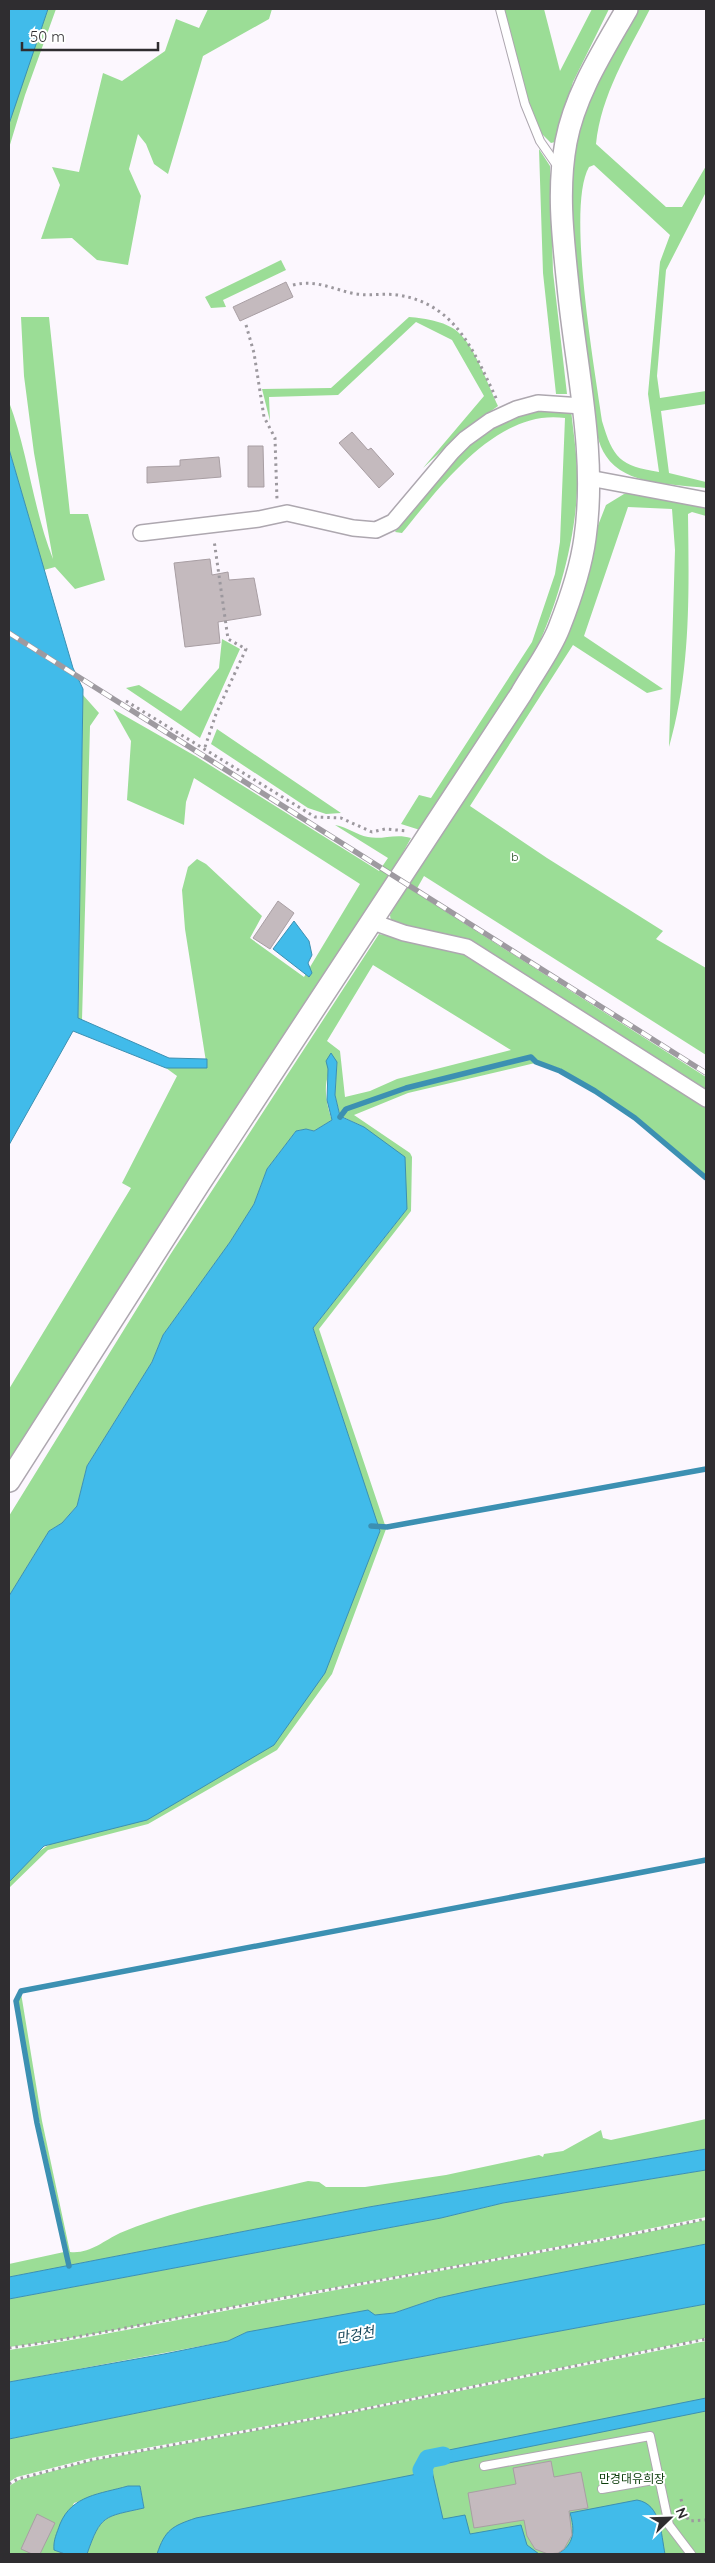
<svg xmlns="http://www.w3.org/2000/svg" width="715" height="2563" font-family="Quicksand,'Noto Sans KR',sans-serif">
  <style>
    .green { fill: #9bdd96; fill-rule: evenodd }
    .water { fill: #41bbea; stroke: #3c90b2 }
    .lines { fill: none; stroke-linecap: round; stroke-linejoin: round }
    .stream { stroke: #3c90b2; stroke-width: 5.5 }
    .canal { stroke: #41bbea; stroke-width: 19 }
    .building { fill: #c4babe; stroke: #a89ea3 }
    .lane-casing { stroke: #ada7af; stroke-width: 10 }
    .street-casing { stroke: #ada7af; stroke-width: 18 }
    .secondary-casing { stroke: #ada7af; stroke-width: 24 }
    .path { stroke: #9c989e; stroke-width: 3; stroke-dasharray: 2.5 4; stroke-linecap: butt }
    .lane { stroke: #fff; stroke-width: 8 }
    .street { stroke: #fff; stroke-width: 15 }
    .secondary { stroke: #fff; stroke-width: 21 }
    .rail-casing { stroke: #9e9aa0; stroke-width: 5.5 }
    .rail { stroke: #fff; stroke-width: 4; stroke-dasharray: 11; stroke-linecap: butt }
    .labels { text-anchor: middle; stroke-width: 4; stroke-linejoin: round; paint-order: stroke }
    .park-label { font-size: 12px; fill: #0c3d0b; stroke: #fff }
    .water-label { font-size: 14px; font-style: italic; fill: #104357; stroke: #fff }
  </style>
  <rect width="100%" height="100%" fill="#fcf7fe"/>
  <path class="green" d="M 48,9 L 56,9 L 25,95 L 9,148 L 9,124 L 16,99 Z
    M 208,9 L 272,9 L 269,19 L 203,56 L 168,174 L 154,164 L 146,144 L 138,134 L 129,169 L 141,196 L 128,265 L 97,260 L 72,238 L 41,239 L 60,185 L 52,167 L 79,172 L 103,73 L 122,81 L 165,51 L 176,19 L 199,28 Z
    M 503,9 L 544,9 L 560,71 L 592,9 L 609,9 L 573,82 L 555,142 L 551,143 L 541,133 L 530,106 Z
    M 634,9 L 650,9 C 628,52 601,95 596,144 L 666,207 L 682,207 L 706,166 L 706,192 L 666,270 L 657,376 L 660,398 L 706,391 L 706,404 L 661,411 L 669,473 L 706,482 L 706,488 C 676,484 625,486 606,456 C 598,444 596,430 593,416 L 571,234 L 571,164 L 581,115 ZM 594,165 L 670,235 L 660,262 L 648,394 L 659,472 C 620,466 613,458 602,421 C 595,370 566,207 589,167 Z
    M 539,149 L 550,166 L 553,272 L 567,394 L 556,394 L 543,273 Z
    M 281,260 L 286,270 L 223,300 L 226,307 L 211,308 L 205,297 Z
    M 21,317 L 49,317 L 70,514 L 88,514 L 105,580 L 75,589 L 55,567 L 44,570 L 9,449 L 9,402 C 28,452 33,509 53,559 L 34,453 L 24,376 Z
    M 409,317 C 425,318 449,322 460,334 C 475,348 489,387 498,406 L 463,431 L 423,468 L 484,396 L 452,340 L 416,322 L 338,395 L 269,397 L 270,421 L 262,389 L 331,388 Z
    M 540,410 L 571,410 C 573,429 576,448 577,468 C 580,524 560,599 536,650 L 420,830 L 401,824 L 419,795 L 431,798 L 532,642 L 555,574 L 560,542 L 565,418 C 497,408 440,487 402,533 L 395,532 C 422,498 447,456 483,432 C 500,421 521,415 540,410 Z
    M 638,493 L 706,505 L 706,516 L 692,512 L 688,514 C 689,593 691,670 669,747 L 675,550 L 672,509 L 628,507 L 584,636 L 663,689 L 647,693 L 573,645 L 470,806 L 547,858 L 663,931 L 656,939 L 706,968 L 706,1055 L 424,876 L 415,892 L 706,1077 L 706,1096 L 466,944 L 391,922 L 390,915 L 574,608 L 597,528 L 606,505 L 624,494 Z
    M 222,639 L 240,649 L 200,738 L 126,688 L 139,685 L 181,711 L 219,668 Z
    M 83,695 L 99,713 L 90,726 L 82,1020 L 78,1019 Z
    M 113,709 L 197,757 L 379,871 L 388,858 L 335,825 C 348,827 356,835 368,837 C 382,840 396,833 411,838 L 395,867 L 9,1477 L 9,1389 L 131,1188 L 122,1183 L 177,1076 L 166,1068 L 207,1068 L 185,929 L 182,890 L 188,867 L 197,859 L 206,864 L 262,916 L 250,938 L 304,977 L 360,884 L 194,778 L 186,802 L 184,825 L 127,800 L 131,741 Z
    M 217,729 L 341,813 L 326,814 L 308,808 L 211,744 Z
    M 379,934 L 464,951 L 706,1102 L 706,1176 L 636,1117 L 595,1090 L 561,1069 L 537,1061 L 532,1055 L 406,1086 L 345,1108 L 340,1115 L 335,1095 L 337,1062 C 321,1076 325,1101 332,1120 L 314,1131 L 306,1129 L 296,1131 L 267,1169 L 254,1204 L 230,1242 L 163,1335 L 152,1362 L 87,1466 L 77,1506 L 62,1523 L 49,1531 L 9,1596 L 9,1516 L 170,1255 ZM 373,965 L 511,1050 L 397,1079 L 370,1091 L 345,1097 L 340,1051 L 327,1041 Z
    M 531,1058 L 535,1063 L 408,1093 L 354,1115 L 410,1153 L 412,1157 L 411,1211 L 319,1329 L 385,1525 L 377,1525 L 313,1328 L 407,1209 L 364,1127 L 343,1117 L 347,1110 L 406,1089 Z
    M 378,1528 L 386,1529 L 332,1674 L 277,1750 L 148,1824 L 48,1850 L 9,1888 L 9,1882 C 24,1865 36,1849 58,1841 L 380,1531 Z
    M 21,1993 L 42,2121 L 70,2252 C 90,2254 103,2241 120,2233 C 179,2208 245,2196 308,2181 L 319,2182 L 326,2187 L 365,2187 L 446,2175 L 539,2155 L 543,2157 L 544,2154 L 563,2151 L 601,2130 L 603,2138 L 611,2140 L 706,2119 L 706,2149 L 369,2207 L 71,2265 L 39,2121 L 18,2005 L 17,1999 Z
    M 706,2170 L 706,2217 C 562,2248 417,2272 272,2299 C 184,2315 98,2336 9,2347 L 9,2299 L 441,2218 L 503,2203 Z
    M 706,2220 L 706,2244 L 438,2298 L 394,2313 L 247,2332 L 228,2341 L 9,2382 L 9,2350 C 97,2337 184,2318 272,2302 C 417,2274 562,2251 706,2220 Z
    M 64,2252 L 67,2266 L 9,2277 L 9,2264 Z
    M 706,2304 L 706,2338 L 349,2411 L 91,2458 L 17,2477 L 9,2482 L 9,2439 L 344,2371 Z
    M 706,2341 L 706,2554 L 87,2554 C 101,2514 104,2517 144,2508 L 140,2486 L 128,2486 L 74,2503 L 54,2550 L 65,2554 L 9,2554 L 9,2486 L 19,2480 L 91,2461 L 350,2413 Z"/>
  <path class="water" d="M 9,9 L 48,9 L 9,124 Z
    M 9,449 L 73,668 L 83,689 L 78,1018 L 169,1058 L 207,1059 L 207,1068 L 166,1068 L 73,1031 L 9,1145 Z
    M 294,921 L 309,941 L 312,955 L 308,963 L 312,973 L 309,977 L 273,949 Z
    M 331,1053 L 337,1062 L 335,1095 L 340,1116 L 364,1127 L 405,1157 L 407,1209 L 313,1328 L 380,1531 L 325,1673 L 274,1745 L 147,1820 L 44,1846 L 9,1882 L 9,1596 L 49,1531 L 62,1523 L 77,1506 L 87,1466 L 152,1362 L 163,1335 L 230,1242 L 254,1204 L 267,1169 L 296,1131 L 306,1129 L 314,1131 L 332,1120 L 327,1100 L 328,1069 L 326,1061 Z
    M 706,2149 L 706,2170 L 503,2203 L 441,2218 L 9,2299 L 9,2277 L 369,2207 Z
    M 706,2244 L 706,2304 L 344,2371 L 9,2439 L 9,2382 L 164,2354 L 228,2341 L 247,2332 L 368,2310 L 375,2315 L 394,2313 L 438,2298 L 483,2288 Z
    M 706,2398 L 706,2411 L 419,2469 L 419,2459 L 424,2455 Z
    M 432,2471 L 443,2519 L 465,2515 L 470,2534 L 521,2525 L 527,2545 L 539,2554 L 157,2554 C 165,2530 172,2526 196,2518 Z
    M 128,2486 L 140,2486 L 144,2508 C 104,2517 101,2514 87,2554 L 65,2554 L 54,2550 C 53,2540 57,2533 60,2524 C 72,2495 100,2494 128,2486 Z
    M 637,2500 C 661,2504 661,2534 665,2554 L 557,2554 C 575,2545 575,2530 570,2513 Z"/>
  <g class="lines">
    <path class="stream" d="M 340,1117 L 346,1109 L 406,1088 L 531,1057 L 536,1062 L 560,1071 L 595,1091 L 635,1118 L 706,1178
      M 371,1526 L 387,1527 L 706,1469
      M 69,2266 L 37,2123 L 16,2001 L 21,1991 L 706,1860"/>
    <path class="canal" d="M 424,2473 L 422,2470 L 428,2459 L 443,2456"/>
  </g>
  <path class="building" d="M 286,282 L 293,297 L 240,321 L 233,307 Z
    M 352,432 L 368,450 L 371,448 L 394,474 L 379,488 L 339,443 Z
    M 248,446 L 263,446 L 264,487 L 248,487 Z
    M 219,457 L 221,477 L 147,483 L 147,467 L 180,466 L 180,460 Z
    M 210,559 L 212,575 L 228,572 L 229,580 L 254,578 L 261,615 L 218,622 L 220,643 L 185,647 L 174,563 Z
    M 278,901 L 294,913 L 270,949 L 253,938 Z
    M 551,2461 L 554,2477 L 581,2472 L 588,2508 L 569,2511 L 572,2535 L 564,2549 L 558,2553 L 548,2554 L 535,2549 L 527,2536 L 524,2520 L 474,2528 L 468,2493 L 516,2484 L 513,2468 Z
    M 37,2514 L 55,2523 L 40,2554 L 32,2554 L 21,2549 Z"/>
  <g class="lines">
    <defs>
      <path id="lane" d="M 500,9 L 525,104 L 540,141 L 558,167
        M 484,2466 L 650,2436 L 669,2525 L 691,2554
        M 602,2489 L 659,2479"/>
      <path id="street" d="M 589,478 L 706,500
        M 141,533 L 259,519 L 287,513 L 353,528 L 376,530 L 393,522 L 452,452 L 465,439 L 490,421 L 516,409 L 538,403 L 582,406
        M 373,922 L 404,933 L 467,947 L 706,1099"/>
      <path id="secondary" d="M 9,1481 L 199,1184 L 521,694 C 533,673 550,651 559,628 C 570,600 581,568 585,538 C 597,454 576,369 568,286 C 563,238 557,190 566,142 C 575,94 603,51 627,9"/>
    </defs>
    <use href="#lane" class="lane-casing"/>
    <use href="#street" class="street-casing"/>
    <use href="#secondary" class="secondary-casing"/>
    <path class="path" d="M 293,285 C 317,279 334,290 356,294 C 370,296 384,293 398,295 C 457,304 475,354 497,400
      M 246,325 L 254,353 L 264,417 L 275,438 L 277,500
      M 126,701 L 315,817 L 341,818 L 372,832 L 385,829 L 408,831
      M 205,747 L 216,714 L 246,649 L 228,639 L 214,540
      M 9,2348 C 97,2335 184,2316 272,2300 C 417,2273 562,2249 706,2219
      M 9,2484 L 18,2479 L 91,2460 L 350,2412 L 706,2339
      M 681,2499 L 684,2512 L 689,2521 L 706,2520"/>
    <use href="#lane" class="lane"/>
    <use href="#street" class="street"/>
    <use href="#secondary" class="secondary"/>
    <defs>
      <path id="rail" d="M 9,633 L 706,1073"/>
    </defs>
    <use href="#rail" class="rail-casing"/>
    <use href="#rail" class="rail"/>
  </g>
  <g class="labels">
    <g class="park-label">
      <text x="515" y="861">b</text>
      <text x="632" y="2483">만경대유희장</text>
    </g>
    <g class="water-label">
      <text transform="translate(355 2335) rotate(-11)" y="5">만겅천</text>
    </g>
  </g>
  <rect width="715" height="2563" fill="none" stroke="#2f2d30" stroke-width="20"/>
  <g transform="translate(670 2518) rotate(67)" stroke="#ffffff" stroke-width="4" paint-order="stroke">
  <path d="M0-4L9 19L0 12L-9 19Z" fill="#2f2d30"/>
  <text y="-8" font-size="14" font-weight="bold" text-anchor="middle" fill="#2f2d30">N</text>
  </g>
  <path d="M22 42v8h136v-8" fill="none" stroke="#2f2d30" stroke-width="2.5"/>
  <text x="30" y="42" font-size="15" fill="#2f2d30" stroke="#ffffff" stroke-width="4" paint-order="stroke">50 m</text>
</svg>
